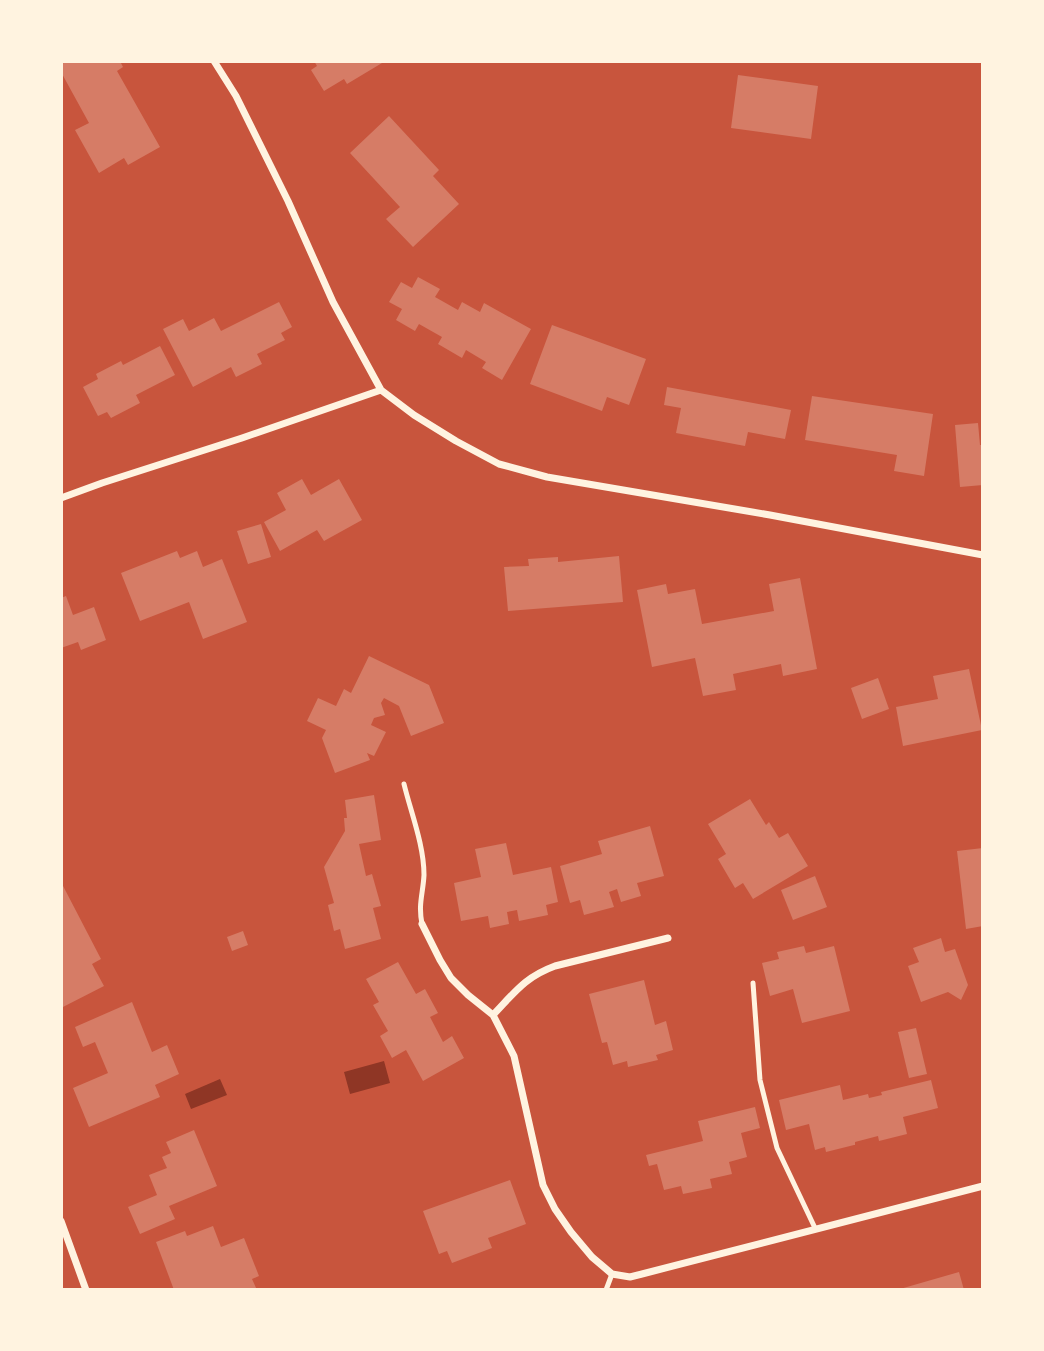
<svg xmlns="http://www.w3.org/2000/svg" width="1044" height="1351" font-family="'Alegreya Sans',sans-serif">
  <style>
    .water { fill: #8f3625 }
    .building { fill: #d67c66 }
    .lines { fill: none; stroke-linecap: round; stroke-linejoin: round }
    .service { stroke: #fff3e0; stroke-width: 5 }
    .minor { stroke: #fff3e0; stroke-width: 7 }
  </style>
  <rect width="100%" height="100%" fill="#c8553d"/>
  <path class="water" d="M 384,1061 L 390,1083 L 350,1094 L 344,1072 Z
    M 220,1079 L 227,1095 L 191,1109 L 185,1094 Z"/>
  <path class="building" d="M 61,61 L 120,61 L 123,67 L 117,71 L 160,147 L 128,165 L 124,158 L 99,173 L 75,130 L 89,123 L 61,72 Z
    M 314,61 L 381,61 L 382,63 L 347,84 L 344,79 L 324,91 L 311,70 L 317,66 Z
    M 738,75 L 818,86 L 811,139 L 731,128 Z
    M 389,116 L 439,170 L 433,176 L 459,204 L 413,247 L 386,219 L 400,207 L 350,153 Z
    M 418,277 L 440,289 L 435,297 L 458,310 L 462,302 L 480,312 L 484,303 L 531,329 L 502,380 L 482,368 L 486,362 L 466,350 L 462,358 L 438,344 L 442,337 L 419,324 L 415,331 L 396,320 L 402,309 L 389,302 L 401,282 L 412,288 Z
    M 279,302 L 292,327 L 281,333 L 285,340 L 257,354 L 262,364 L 236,377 L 231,367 L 193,387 L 163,329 L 183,319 L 189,331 L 214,318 L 221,331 Z
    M 552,325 L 646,359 L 629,405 L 607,397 L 602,411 L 530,384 Z
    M 160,346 L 175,375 L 136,395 L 140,403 L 111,418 L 107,412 L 98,416 L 83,387 L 98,379 L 96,374 L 121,361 L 123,365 Z
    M 667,387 L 791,410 L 785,439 L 748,432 L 745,446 L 676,433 L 681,408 L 664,405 Z
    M 812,396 L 933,414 L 924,476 L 894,471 L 897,455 L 805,440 Z
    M 978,423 L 980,445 L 983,445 L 983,485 L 960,487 L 955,425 Z
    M 302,479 L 311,495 L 339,479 L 362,520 L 324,541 L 317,530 L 280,551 L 264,522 L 286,510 L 277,493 Z
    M 261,524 L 271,557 L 248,564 L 237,531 Z
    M 177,551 L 180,558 L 197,551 L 203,567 L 222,559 L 247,622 L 203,639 L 189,602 L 140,621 L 121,573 Z
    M 619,556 L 623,602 L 508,611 L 504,567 L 529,566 L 528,559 L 558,557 L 558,562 Z
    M 800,578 L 817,669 L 783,676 L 781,664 L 733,674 L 736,690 L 703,696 L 695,658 L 652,667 L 637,590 L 666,584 L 668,594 L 695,589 L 702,624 L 774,611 L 769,584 Z
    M 66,596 L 73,615 L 94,607 L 106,640 L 81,650 L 78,642 L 61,648 L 61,598 Z
    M 369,656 L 429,685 L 444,723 L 411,736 L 399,706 L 384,698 L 381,703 L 385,715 L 374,718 L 371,725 L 386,732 L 374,756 L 367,753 L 370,760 L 335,773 L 322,738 L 326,730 L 307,721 L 318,698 L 336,706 L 344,689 L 351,693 Z
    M 969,669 L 982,730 L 903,746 L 896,707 L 938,699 L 933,676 Z
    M 878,678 L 889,709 L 862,719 L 851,688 Z
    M 374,795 L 381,840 L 359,844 L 366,876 L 372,874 L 381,906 L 373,908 L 381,939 L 345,949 L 340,929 L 334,931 L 328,905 L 334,903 L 324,867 L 345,831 L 344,818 L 347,818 L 345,800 Z
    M 750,799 L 766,825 L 769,822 L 779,838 L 788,833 L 808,866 L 753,899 L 743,883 L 735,888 L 718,859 L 726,854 L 708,824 Z
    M 650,826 L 664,876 L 637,883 L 641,896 L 621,902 L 617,889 L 609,892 L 614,907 L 584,915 L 580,900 L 570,903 L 560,866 L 602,854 L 598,841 Z
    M 506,843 L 513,875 L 551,867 L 558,902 L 546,905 L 548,915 L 519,921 L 517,910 L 507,912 L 509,924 L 490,928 L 488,916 L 461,921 L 454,883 L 481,877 L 475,849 Z
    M 983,848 L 983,926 L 966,929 L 957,851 Z
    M 815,876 L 827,907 L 793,920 L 781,890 Z
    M 61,882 L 101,959 L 92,964 L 104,986 L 61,1008 Z
    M 243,931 L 248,945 L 232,951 L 227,937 Z
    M 941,938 L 945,952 L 955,949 L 968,985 L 961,1000 L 948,992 L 921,1002 L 908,966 L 919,962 L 913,948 Z
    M 804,946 L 806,953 L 834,946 L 850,1011 L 802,1023 L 793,989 L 770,996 L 762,963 L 779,959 L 777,952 Z
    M 398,962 L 416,994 L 425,989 L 438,1013 L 430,1017 L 443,1042 L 452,1036 L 464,1058 L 423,1081 L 406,1050 L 392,1058 L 380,1036 L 388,1031 L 373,1005 L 379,1002 L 366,979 Z
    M 644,980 L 655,1025 L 666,1021 L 673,1050 L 656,1055 L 658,1060 L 628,1067 L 627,1061 L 613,1065 L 607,1042 L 602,1043 L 589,994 Z
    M 132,1002 L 152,1052 L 167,1045 L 179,1074 L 155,1085 L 160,1097 L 89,1127 L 73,1088 L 108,1073 L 95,1042 L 83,1047 L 75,1027 Z
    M 916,1028 L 927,1074 L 909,1078 L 898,1032 Z
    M 931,1080 L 938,1108 L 903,1117 L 907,1134 L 879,1141 L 878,1136 L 855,1142 L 855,1145 L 854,1145 L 826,1152 L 825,1147 L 815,1150 L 809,1124 L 786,1130 L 779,1100 L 840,1085 L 843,1100 L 868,1094 L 869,1098 L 882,1095 L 881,1092 Z
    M 755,1107 L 760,1128 L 741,1133 L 747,1157 L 729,1162 L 732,1174 L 710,1179 L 712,1188 L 683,1194 L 681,1186 L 664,1190 L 657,1164 L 649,1166 L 646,1155 L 703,1141 L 698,1121 Z
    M 194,1130 L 217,1186 L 169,1206 L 175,1219 L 140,1234 L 128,1207 L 157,1195 L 149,1175 L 167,1168 L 162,1157 L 171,1153 L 166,1142 Z
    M 510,1180 L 526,1224 L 488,1238 L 492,1248 L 452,1263 L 447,1251 L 439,1254 L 423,1211 Z
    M 213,1226 L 221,1247 L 244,1238 L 259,1276 L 252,1279 L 257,1290 L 174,1290 L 156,1242 L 185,1231 L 187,1236 Z
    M 959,1272 L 964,1290 L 900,1290 L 900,1289 Z"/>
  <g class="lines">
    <path class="service" d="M 404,784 C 411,813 424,845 424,875 C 423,894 418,904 422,924
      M 753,983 L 760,1080 L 777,1148 L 815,1228
      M 606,1290 L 612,1274"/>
    <path class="minor" d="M 214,61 L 236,96 L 288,201 L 333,302 L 381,390 L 414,415 L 456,441 L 499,464 L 547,477 L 770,515 L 983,555
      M 61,498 L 102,483 L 242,438 L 381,390
      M 422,924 L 440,960 L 451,978 L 468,995 L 493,1015 L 514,1056 L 543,1185 L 555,1209 L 571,1232 L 592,1257 L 612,1274 L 630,1277 L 642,1274 L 983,1186
      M 493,1015 C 515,992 525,977 555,966 L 668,938
      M 61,1221 L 86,1290"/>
  </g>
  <rect width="1044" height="1351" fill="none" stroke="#fff3e0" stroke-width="126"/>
</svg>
